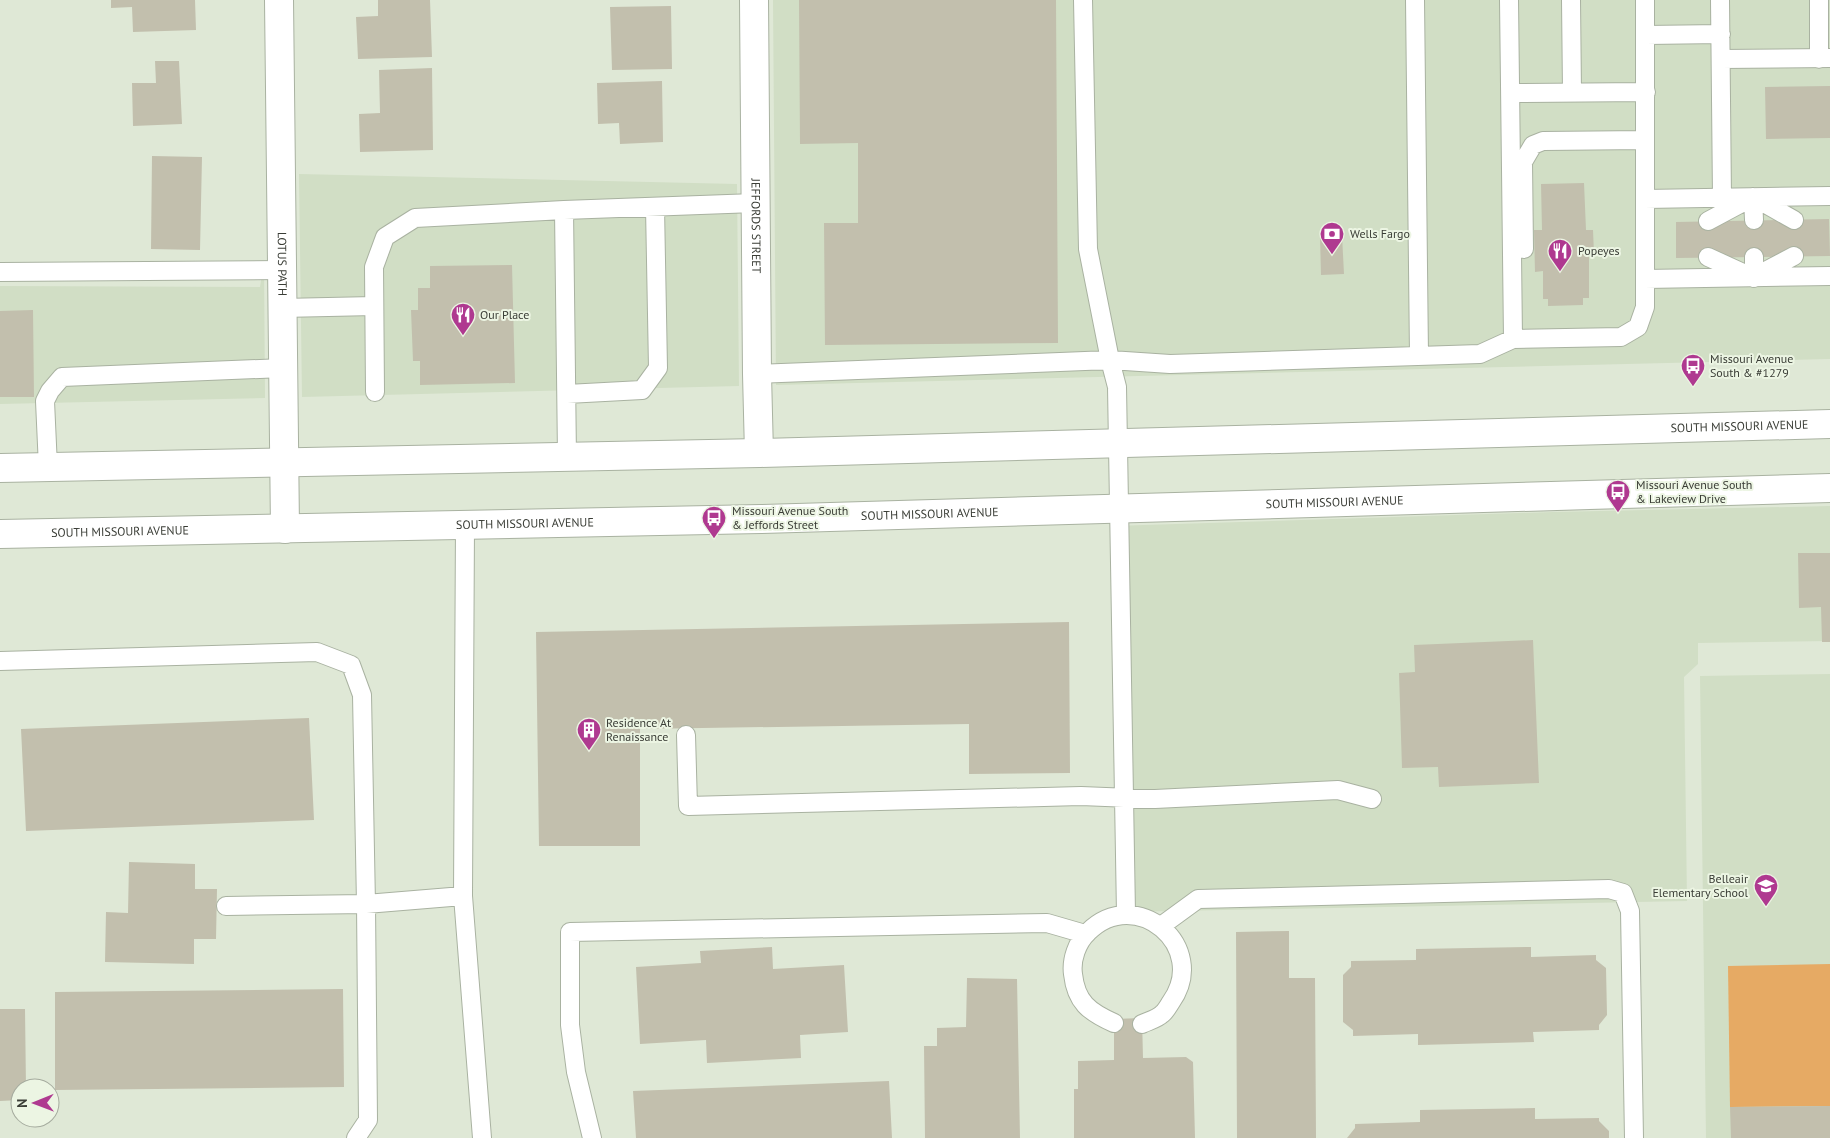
<svg xmlns="http://www.w3.org/2000/svg" width="1830" height="1138" font-family="'PT Sans',sans-serif">
  <style>
    .built { fill: #d1dec5 }
    .green { fill: #e6aa64 }
    .building { fill: #c2bfad }
    .lines { fill: none; stroke-linecap: round; stroke-linejoin: round }
    .service-casing { stroke: #a9b2a1; stroke-width: 20 }
    .minor-casing { stroke: #a9b2a1; stroke-width: 30 }
    .primary-casing { stroke: #a9b2a1; stroke-width: 30 }
    .service { stroke: #fff; stroke-width: 18 }
    .minor { stroke: #fff; stroke-width: 28 }
    .primary { stroke: #fff; stroke-width: 28 }
    .labels { text-anchor: middle; stroke-width: 4; stroke-linejoin: round; paint-order: stroke }
    .street-label { font-size: 12px; fill: #3a3d36; stroke: #ecf5e3 }
    .poi-label { font-size: 12px; fill: #3a3d36; stroke: #ecf5e3; text-anchor: start }
  </style>
  <rect width="100%" height="100%" fill="#dfe8d6"/>
  <path class="built" d="M 773,0 L 1830,0 L 1830,359 L 776,385 Z
    M 299,174 L 737,184 L 739,386 L 302,397 Z
    M 264,261 L 265,398 L 0,404 L 0,286 L 260,287 Z
    M 1830,506 L 1830,641 L 1698,643 L 1698,664 L 1684,677 L 1687,901 L 1125,912 L 1112,526 L 1553,512 Z
    M 1830,674 L 1830,1138 L 1706,1138 L 1700,676 Z"/>
  <path class="green" d="M 1830,964 L 1830,1106 L 1730,1107 L 1728,966 Z"/>
  <path class="building" d="M 111,0 L 195,0 L 196,30 L 133,32 L 132,7 L 111,8 Z
    M 378,0 L 430,0 L 432,57 L 358,59 L 356,17 L 378,16 Z
    M 799,0 L 1056,0 L 1058,343 L 825,345 L 824,223 L 858,223 L 858,143 L 800,144 Z
    M 671,6 L 672,69 L 612,70 L 610,7 Z
    M 155,61 L 179,61 L 182,124 L 133,126 L 132,83 L 156,83 Z
    M 432,68 L 433,150 L 360,152 L 359,114 L 380,113 L 379,70 Z
    M 662,81 L 663,142 L 620,144 L 619,123 L 598,124 L 597,83 Z
    M 1830,86 L 1830,138 L 1766,139 L 1765,87 Z
    M 152,156 L 202,157 L 200,250 L 151,249 Z
    M 1584,183 L 1586,230 L 1593,230 L 1594,254 L 1589,254 L 1589,298 L 1583,298 L 1583,305 L 1548,306 L 1548,299 L 1543,299 L 1543,271 L 1535,272 L 1534,230 L 1542,230 L 1541,184 Z
    M 1829,219 L 1830,256 L 1676,258 L 1676,222 Z
    M 1342,235 L 1344,274 L 1321,275 L 1320,236 Z
    M 512,265 L 515,383 L 420,385 L 420,361 L 413,361 L 411,310 L 418,310 L 418,288 L 430,288 L 430,266 Z
    M 33,310 L 34,397 L 0,397 L 0,311 Z
    M 1798,553 L 1830,553 L 1830,642 L 1822,642 L 1821,607 L 1799,608 Z
    M 1069,622 L 1070,773 L 969,774 L 969,724 L 640,729 L 640,846 L 539,846 L 536,632 Z
    M 1533,640 L 1539,783 L 1439,787 L 1438,767 L 1402,768 L 1399,673 L 1415,672 L 1414,645 Z
    M 309,718 L 314,820 L 26,831 L 21,729 Z
    M 129,862 L 195,864 L 195,889 L 217,889 L 216,939 L 194,939 L 194,964 L 105,962 L 106,912 L 128,913 Z
    M 1289,931 L 1289,978 L 1315,978 L 1316,1138 L 1237,1138 L 1236,932 Z
    M 772,947 L 773,969 L 844,965 L 848,1032 L 800,1035 L 801,1058 L 707,1063 L 706,1040 L 640,1044 L 636,967 L 701,963 L 700,951 Z
    M 1531,947 L 1531,957 L 1596,955 L 1596,960 L 1606,968 L 1607,1015 L 1599,1025 L 1599,1030 L 1533,1032 L 1534,1042 L 1418,1045 L 1418,1034 L 1353,1036 L 1353,1030 L 1343,1022 L 1343,975 L 1351,967 L 1351,961 L 1416,960 L 1416,949 Z
    M 967,978 L 1017,979 L 1020,1138 L 925,1138 L 924,1046 L 937,1046 L 937,1028 L 966,1027 Z
    M 343,989 L 344,1087 L 55,1090 L 55,992 Z
    M 0,1009 L 25,1009 L 26,1088 L 20,1088 L 20,1100 L 0,1101 Z
    M 1142,1018 L 1143,1058 L 1186,1057 L 1193,1062 L 1195,1138 L 1074,1138 L 1074,1089 L 1078,1089 L 1078,1061 L 1114,1060 L 1114,1019 Z
    M 889,1081 L 892,1138 L 636,1138 L 633,1091 Z
    M 1830,1106 L 1830,1138 L 1731,1138 L 1730,1107 Z
    M 1535,1108 L 1535,1119 L 1599,1118 L 1599,1121 L 1609,1131 L 1609,1138 L 1347,1138 L 1355,1128 L 1355,1124 L 1420,1122 L 1420,1110 Z"/>
  <g class="lines">
    <defs>
      <path id="service" d="M 1083,0 L 1088,249 L 1110,360 L 1117,387 L 1126,914
        M 1415,0 L 1419,356
        M 1509,0 L 1513,339
        M 1571,0 L 1572,92
        M 1720,0 L 1722,198
        M 1819,0 L 1819,59
        M 1646,35 L 1721,34
        M 1721,59 L 1830,58
        M 1510,93 L 1646,92
        M 1755,198 L 1794,220
        M 1645,199 L 1830,196
        M 564,210 L 567,457
        M 1708,221 L 1753,197 L 1754,220
        M 1524,249 L 1523,162 L 1533,145 L 1543,141 L 1645,140
        M 1708,257 L 1754,278 L 1754,257
        M 0,272 L 282,270
        M 1756,276 L 1794,256
        M 1645,279 L 1830,276
        M 282,308 L 374,306
        M 757,374 L 1110,360 L 1170,364 L 1480,354 L 1513,339 L 1621,337 L 1638,327 L 1645,307 L 1645,0
        M 375,392 L 374,267 L 385,237 L 415,218 L 564,210 L 755,203
        M 567,394 L 642,390 L 658,368 L 655,207
        M 48,467 L 45,401 L 50,391 L 62,377 L 283,368
        M 465,525 L 463,896 L 482,1138
        M 0,661 L 317,652 L 351,665 L 362,695 L 366,904 L 368,1120 L 356,1138
        M 686,735 L 688,806 L 1081,796 L 1155,799 L 1338,790 L 1372,799
        M 226,906 L 366,904 L 463,896
        M 1161,926 L 1198,899 L 1609,889 L 1623,893 L 1630,911 L 1634,1138
        M 1114,1023 C 1089,1012 1076,1002 1073,974 C 1071,960 1077,942 1088,932 C 1136,884 1210,947 1171,1002 C 1169,1005 1166,1011 1162,1014 C 1157,1019 1148,1021 1142,1024
        M 592,1138 L 576,1072 L 570,1025 L 570,932 L 1047,923 L 1085,934"/>
      <g id="minor">
        <path id="s1" d="M 279,0 L 285,529"/>
        <path id="s2" d="M 754,0 L 757,374 L 759,453"/>
      </g>
      <g id="primary">
        <path id="s3" d="M 0,468 L 759,453 L 1830,424"/>
        <path id="s4" d="M 0,534 L 761,519 L 1830,488"/>
      </g>
    </defs>
    <use href="#service" class="service-casing"/>
    <use href="#minor" class="minor-casing"/>
    <use href="#primary" class="primary-casing"/>
    <use href="#service" class="service"/>
    <use href="#minor" class="minor"/>
    <use href="#primary" class="primary"/>
  </g>
  <defs>
    <symbol id="bank-pin" viewBox="-11 -11 22 30"><path d="M0 17L-7.5 6A9.5 9.5 0 1 1 7.5 6Z" fill="#af3990" stroke="#ecf5e3"/><path d="M-6-4H6V4H-6ZM0-2.3a2.3 2.3 0 1 0 0 4.6a2.3 2.3 0 1 0 0-4.6Z" fill="#fff"/></symbol>
    <symbol id="restaurant-pin" viewBox="-11 -11 22 30"><path d="M0 17L-7.5 6A9.5 9.5 0 1 1 7.5 6Z" fill="#af3990" stroke="#ecf5e3"/><path d="M-5-6h1v4h1v-4h1v4h1v-4h1v5L-1.5 .5V6h-2V.5L-5-1ZM5-6V6H3V1.5H1.5Q1.5-4 5-6Z" fill="#fff"/></symbol>
    <symbol id="bus-pin" viewBox="-11 -11 22 30"><path d="M0 17L-7.5 6A9.5 9.5 0 1 1 7.5 6Z" fill="#af3990" stroke="#ecf5e3"/><path d="M-5-6H5V4H4V6H2V4H-2V6H-4V4H-5ZM-3.5-4V0h7V-4ZM-3.5 1.2v1.5H-2V1.2ZM2 1.2v1.5H3.5V1.2Z" fill="#fff"/></symbol>
    <symbol id="building-pin" viewBox="-11 -11 22 30"><path d="M0 17L-7.5 6A9.5 9.5 0 1 1 7.5 6Z" fill="#af3990" stroke="#ecf5e3"/><path d="M-4-6H4V6H1V3H-1V6H-4ZM-2.5-4.3h1.7v1.8h-1.7ZM.8-4.3h1.7v1.8H.8ZM-2.5-1h1.7V.8h-1.7ZM.8-1h1.7V.8H.8Z" fill="#fff"/></symbol>
    <symbol id="school-pin" viewBox="-11 -11 22 30"><path d="M0 17L-7.5 6A9.5 9.5 0 1 1 7.5 6Z" fill="#af3990" stroke="#ecf5e3"/><path d="M0-5L7-2L0 1L-7-2ZM-4 1L0 2.5L4 1V4Q0 6-4 4Z" fill="#fff"/></symbol>
  </defs>
  <g fill-rule="evenodd">
    <use href="#bank-pin" x="1318" y="220" width="28" height="38"/>
    <use href="#restaurant-pin" x="1546" y="237" width="28" height="38"/>
    <use href="#restaurant-pin" x="449" y="301" width="28" height="38"/>
    <use href="#bus-pin" x="1679" y="352" width="28" height="38"/>
    <use href="#bus-pin" x="1604" y="478" width="28" height="38"/>
    <use href="#bus-pin" x="700" y="504" width="28" height="38"/>
    <use href="#building-pin" x="575" y="716" width="28" height="38"/>
    <use href="#school-pin" x="1752" y="872" width="28" height="38"/>
  </g>
  <g class="labels">
    <g class="street-label">
      <text dy="4" stroke="none"><textPath href="#s2" startOffset="226">JEFFORDS STREET</textPath></text>
      <text dy="4" stroke="none"><textPath href="#s1" startOffset="264">LOTUS PATH</textPath></text>
      <text dy="4" stroke="none"><textPath href="#s3" startOffset="1740">SOUTH MISSOURI AVENUE</textPath></text>
      <text dy="4" stroke="none"><textPath href="#s4" startOffset="1335">SOUTH MISSOURI AVENUE</textPath></text>
      <text dy="4" stroke="none"><textPath href="#s4" startOffset="930">SOUTH MISSOURI AVENUE</textPath></text>
      <text dy="4" stroke="none"><textPath href="#s4" startOffset="525">SOUTH MISSOURI AVENUE</textPath></text>
      <text dy="4" stroke="none"><textPath href="#s4" startOffset="120">SOUTH MISSOURI AVENUE</textPath></text>
    </g>
    <g class="poi-label">
      <text x="1350" y="238">Wells Fargo</text>
      <text x="1578" y="255">Popeyes</text>
      <text x="480" y="319">Our Place</text>
      <text x="1710" y="363">Missouri Avenue<tspan x="1710" dy="14">South &amp; #1279</tspan></text>
      <text x="1636" y="489">Missouri Avenue South<tspan x="1636" dy="14">&amp; Lakeview Drive</tspan></text>
      <text x="732" y="515">Missouri Avenue South<tspan x="732" dy="14">&amp; Jeffords Street</tspan></text>
      <text x="606" y="727">Residence At<tspan x="606" dy="14">Renaissance</tspan></text>
      <text x="1748" y="883" text-anchor="end">Belleair<tspan x="1748" dy="14">Elementary School</tspan></text>
    </g>
  </g>
  <g transform="translate(35 1103) rotate(269)"><circle r="24" fill="#ecf5e3" stroke="#a5ab9e"/>
  <path d="M0-4L9 19L0 12L-9 19Z" fill="#af3990"/>
  <text y="-8" font-size="14" font-weight="bold" text-anchor="middle" fill="#3a3d36">N</text>
  </g>
</svg>
